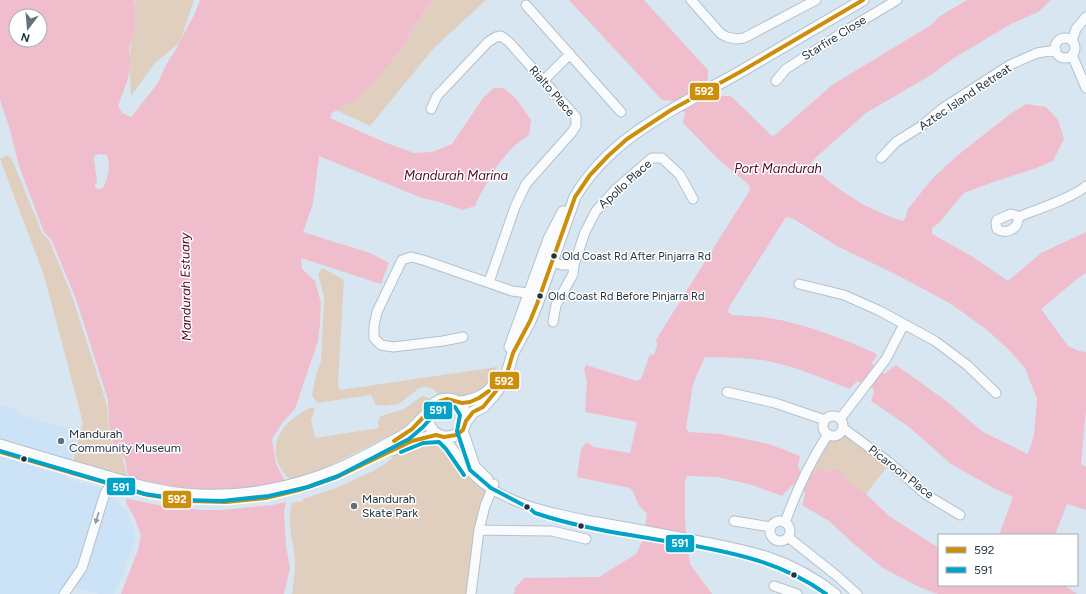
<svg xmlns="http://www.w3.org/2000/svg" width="1086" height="594" font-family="Figtree,sans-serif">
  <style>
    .built { fill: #cce2f6 }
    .green { fill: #e0cfbe }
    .water { fill: #f0bdcc; fill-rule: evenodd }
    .pier { fill: #d8e6f2 }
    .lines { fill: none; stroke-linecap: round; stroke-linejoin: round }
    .minor-casing { stroke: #b3c1cd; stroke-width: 11 }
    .major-casing { stroke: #b3c1cd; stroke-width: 13 }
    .minor { stroke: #f9fbfd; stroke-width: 9 }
    .major { stroke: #f9fbfd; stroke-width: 11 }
    .bus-1-casing { stroke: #fff; stroke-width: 7 }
    .bus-2-casing { stroke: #fff; stroke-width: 7 }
    .bus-1 { stroke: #cc8f0d; stroke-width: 4 }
    .bus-2 { stroke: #02a3c7; stroke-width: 4 }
    .oneway { fill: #8e979f }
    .bus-dot { fill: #223341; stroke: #fff; stroke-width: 1.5 }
    .poi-dot { fill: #62727f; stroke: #fff; stroke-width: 1.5 }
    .labels { text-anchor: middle; stroke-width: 3; stroke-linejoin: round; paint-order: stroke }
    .bus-label { font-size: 11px; fill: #223341; stroke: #fff; text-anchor: start }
    .street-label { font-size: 12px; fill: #223341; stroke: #fff }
    .poi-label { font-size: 12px; fill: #223341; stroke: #fff; text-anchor: start }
    .water-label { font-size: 13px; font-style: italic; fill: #4f0a22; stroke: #fff }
    .line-badge { stroke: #fff; stroke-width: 1.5 }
    .badge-label { font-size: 11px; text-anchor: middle; font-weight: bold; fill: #fff }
  </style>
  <rect width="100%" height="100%" fill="#d8e6f2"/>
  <path class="built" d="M 0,405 L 18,410 L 17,414 L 79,431 L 66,478 L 115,492 L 113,499 L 127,510 L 136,538 L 122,577 L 114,594 L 99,594 L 66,584 L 57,594 L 0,594 Z"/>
  <path class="green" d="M 135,0 L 194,0 L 180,42 L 154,64 L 131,96 L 129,59 Z
    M 432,0 L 486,0 L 434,48 L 370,126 L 336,110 L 362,95 L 405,45 L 413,28 Z
    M 7,155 L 11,158 L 14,164 L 42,233 L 49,240 L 72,296 L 107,405 L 109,432 L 112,443 L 123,458 L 127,477 L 73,461 L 83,423 L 44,275 L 0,159 Z
    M 322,268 L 344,280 L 338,385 L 340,390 L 497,367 L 495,379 L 480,391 L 470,395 L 458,396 L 440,395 L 431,388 L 424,387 L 418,389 L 399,404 L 384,406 L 376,405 L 371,395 L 317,403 L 312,395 L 316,375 L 321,361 L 324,297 L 318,274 Z
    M 422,396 L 427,397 L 430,399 L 430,404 L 419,417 L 405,428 L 321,470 L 289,479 C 266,456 274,429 301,413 C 306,410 309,407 315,408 L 311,420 L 315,438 L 379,428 L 378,422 L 381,416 L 404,409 Z
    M 841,436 L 855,440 L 887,467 L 866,494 L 856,488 L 853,484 L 849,483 L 844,475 L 836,469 L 829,472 L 818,469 L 816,473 L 811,474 L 816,464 L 815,463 C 822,450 825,440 841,436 Z
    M 434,440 L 445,443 L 487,491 L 473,537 L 467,594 L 292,594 C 293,584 295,573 295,562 C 294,543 286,522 292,503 L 303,501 L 303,499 L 336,488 L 373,471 L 382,466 L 405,448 Z"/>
  <path class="water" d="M 0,0 L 134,0 L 135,24 L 129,49 L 130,67 L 127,82 L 118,106 L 122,113 L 131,117 L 158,83 L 166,65 L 176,49 L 195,13 L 200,0 L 432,0 L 413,28 L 405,45 L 373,83 L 362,95 L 332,113 L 330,118 L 384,142 L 414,153 L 432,152 L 452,144 L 483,98 L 494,88 L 504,88 L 517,100 L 531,120 L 529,135 C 523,139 517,143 512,148 C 496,165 484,186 475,206 L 463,210 L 436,201 L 422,198 L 319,156 L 313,204 L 303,232 L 370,253 L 389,263 L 381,284 L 301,258 L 302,269 L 315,281 L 321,303 L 320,324 L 318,341 L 295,409 L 283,422 L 272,439 L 276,464 L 289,489 L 284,512 L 286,546 L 290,568 L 284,594 L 121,594 L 138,550 L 141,536 L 135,519 L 126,503 L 129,483 L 125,459 L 113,443 L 109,427 L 108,400 L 75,296 L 51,239 L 44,232 L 19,166 L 9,126 L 0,100 ZM 16,16 L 40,16 L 40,40 L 16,40 ZM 99,154 L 107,155 C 111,166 108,178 103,188 L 98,189 L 95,187 L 95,185 L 97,182 L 94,159 L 94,156 Z
    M 569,0 L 644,0 L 708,70 L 708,75 L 707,84 L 716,96 L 730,96 L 732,97 L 772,136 L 775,135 L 832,85 L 931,25 L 940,16 L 967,0 L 1051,0 L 1038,12 L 1011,24 L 954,58 L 931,75 L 866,113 L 812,161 L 811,166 C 837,190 869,211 903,221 L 906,217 L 907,210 L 932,179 L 958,155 L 1010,114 L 1026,104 L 1046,107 L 1058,120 L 1064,139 L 1053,161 L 1034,169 L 996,181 L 964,193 L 939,223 L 932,228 L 932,234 L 970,255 L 1008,281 L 1041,253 L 1086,232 L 1086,273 L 1077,279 L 1041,309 L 1068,346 L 1079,351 L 1086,352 L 1086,411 L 1081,464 L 1086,467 L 1086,510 L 1067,504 L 1055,535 L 999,535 L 1013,497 L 992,487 L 951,464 L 908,426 L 871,401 L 874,393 L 873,388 L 857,381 L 850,389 C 824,379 799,368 772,362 C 750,357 727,358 705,357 L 693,384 L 686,428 L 689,432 L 721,434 L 769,444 L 800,456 L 798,466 L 800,471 L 811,474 L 816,473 L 818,468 L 829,472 C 831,471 833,470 835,469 C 842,469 846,480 849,483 L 853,484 L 855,487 L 866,494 L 889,516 L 939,548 L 939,585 L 1064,585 L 1077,594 L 938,594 L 919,587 L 883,568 L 854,544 L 829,521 L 802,505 L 805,495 L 804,491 L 792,485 L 782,496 L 752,485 L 717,477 L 687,476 L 685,481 L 685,521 L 690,564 L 712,594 L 514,594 L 515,588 L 524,578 L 599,577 L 636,554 L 643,540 L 647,513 C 635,505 638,497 630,488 L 577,477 L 581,449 L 587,442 L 594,447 L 630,453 L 637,422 L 585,412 L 587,382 L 584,370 L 586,365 L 637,381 L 641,379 L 650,354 L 654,355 L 658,343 L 655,342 L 662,330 L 750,190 L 749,185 L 717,158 L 683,123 L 685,113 L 674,101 L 662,100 ZM 786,217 L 792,218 L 837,246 L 899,276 L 951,304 L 987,330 L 1009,350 L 1025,368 L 1037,399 L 1034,435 L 1028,454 L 983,432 L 945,400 L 896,365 L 884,374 L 874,367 L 872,362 L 877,356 L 875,353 C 841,338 806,324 769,318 C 757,316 744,316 732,315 L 728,312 L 729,307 Z"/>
  <path class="pier" d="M 127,483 L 210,491 L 289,484 L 291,492 L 290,501 L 272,505 L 222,510 L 201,510 L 158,505 L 124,498 Z"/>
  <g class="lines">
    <defs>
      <path id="minor" d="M 691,0 L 721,34 L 727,37 L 736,39 L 744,38 L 816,0
        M 526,5 L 621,112
        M1055 48a10 10 0 1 1 20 0a10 10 0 1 1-20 0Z
        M 1072,41 L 1076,29 L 1086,17
        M 1072,55 L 1086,88
        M 544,80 L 570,54
        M 776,81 L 786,69 L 845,31 L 897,0
        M 431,109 L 437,96 L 488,42 L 496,37 L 501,36 L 509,42 L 576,117 L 576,126 L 572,132 L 526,184 L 515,207 L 489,282
        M 881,158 L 896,142 L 923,125 L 943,108 L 1010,65 L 1037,53 L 1056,50
        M 1011,214 L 1015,215 L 1018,217 C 1019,229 1006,235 997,229 L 996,223 L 997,220 Z
        M 1018,217 C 1035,210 1073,198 1086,186
        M 546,260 L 562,265 L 574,265
        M 799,284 L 844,295 L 880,311 L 935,341 L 967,365 L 996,393
        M 553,322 L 556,305 L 573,274 L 574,265 L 585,232 L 596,211 L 616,189 L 652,158 L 662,158 L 680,175 L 693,199
        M 463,337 L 443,341 L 393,347 L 381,345 L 374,338 L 374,326 L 377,312 L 402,260 L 411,257 L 423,260 L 512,291 L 535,294
        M 727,392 L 775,403 L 825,420
        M823 426a10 10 0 1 1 20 0a10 10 0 1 1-20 0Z
        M 840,419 L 886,359 L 904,324
        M 843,428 L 890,463 L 925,494 L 960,515
        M 463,430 L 475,466 L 488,479
        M 444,437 C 457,455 469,474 489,487 C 519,507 556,514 591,521 C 622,526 653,532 684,538 C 743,549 787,555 836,594
        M 734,521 L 771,527
        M770 531a10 10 0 1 1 20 0a10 10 0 1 1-20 0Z
        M 785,523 C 796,491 810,462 828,434
        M 479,530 L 552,531 L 586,539
        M 788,537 L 837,576 L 857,594
        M 774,586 L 797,594
        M 64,594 L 82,568 L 105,493 L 107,490 L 115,486
        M 471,594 L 479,530 L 485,506 L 494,484"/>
      <path id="major" d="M 510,347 L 549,239 L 563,212
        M428 418a19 19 0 1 1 38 0a19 19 0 1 1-38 0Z
        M 459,402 C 473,401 484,397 493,386
        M 466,421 L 473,412 L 483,407 L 493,396 L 505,380 L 513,353 L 530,321 L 537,304 L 575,197 C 611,135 680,106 740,72 C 781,48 822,24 863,0
        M 0,445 C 33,455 66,465 99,474 C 132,484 164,494 199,495 C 239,497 280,490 318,477 C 347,467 375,451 402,436 L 410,431 L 429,412
        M 392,450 L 412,441 L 436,435"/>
    </defs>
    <use href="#minor" class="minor-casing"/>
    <use href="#major" class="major-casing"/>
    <use href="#minor" class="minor"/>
    <use href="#major" class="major"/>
    <defs>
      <path id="bus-1" d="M 394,441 L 412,429 L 438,402 L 447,399 L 462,403 L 470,402 L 479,398 L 489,391
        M 0,452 L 148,495 L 189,501 L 226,502 L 266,498 L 299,490 L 337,477 L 412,441 L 436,435 L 444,437 L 456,435 L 463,430 L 466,421 L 473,412 L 483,407 L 505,380 L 513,353 L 530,321 L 537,304 L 575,197 L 590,175 L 608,156 L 627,139 L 671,110 L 740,72 L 863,0"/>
      <path id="bus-2" d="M 0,451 L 145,494 L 184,500 L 222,501 L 269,496 L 308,487 L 338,476 L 409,439 L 423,427 L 441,407 L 448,406 L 455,407 L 460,415 L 457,431 L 470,470 L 491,488 L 529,508 L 535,513 C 585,530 638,536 690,545 C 740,554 784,564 826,594
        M 401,452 L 423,443 L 439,442 L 446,449 L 464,475"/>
    </defs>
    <use href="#bus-1" class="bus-1-casing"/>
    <use href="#bus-2" class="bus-2-casing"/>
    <use href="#bus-1" class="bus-1"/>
    <use href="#bus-2" class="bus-2"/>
  </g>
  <defs><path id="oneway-solid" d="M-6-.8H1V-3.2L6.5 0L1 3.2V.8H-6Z"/></defs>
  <use class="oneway" href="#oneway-solid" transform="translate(97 518) rotate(107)"/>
  <g class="bus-dot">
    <circle cx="554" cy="256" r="3.5"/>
    <circle cx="540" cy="296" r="3.5"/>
    <circle cx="24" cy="459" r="3.5"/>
    <circle cx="527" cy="507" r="3.5"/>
    <circle cx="581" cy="526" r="3.5"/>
    <circle cx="794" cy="575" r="3.5"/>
  </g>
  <g class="poi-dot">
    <circle cx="61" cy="441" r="4"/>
    <circle cx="354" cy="506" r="4"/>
  </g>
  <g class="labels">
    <g class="bus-label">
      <text x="562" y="260">Old Coast Rd After Pinjarra Rd</text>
      <text x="548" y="300">Old Coast Rd Before Pinjarra Rd</text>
    </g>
    <g class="street-label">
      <text transform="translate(834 38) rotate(-32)" y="4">Starfire Close</text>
      <text transform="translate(552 91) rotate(49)" y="4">Rialto Place</text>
      <text transform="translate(965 97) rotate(-34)" y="4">Aztec Island Retreat</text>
      <text transform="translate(625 184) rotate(-42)" y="4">Apollo Place</text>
      <text transform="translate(901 472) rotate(38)" y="4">Picaroon Place</text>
    </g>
    <g class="poi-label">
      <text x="69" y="438">Mandurah<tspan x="69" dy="14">Community Museum</tspan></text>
      <text x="362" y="503">Mandurah<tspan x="362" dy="14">Skate Park</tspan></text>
    </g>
    <g class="water-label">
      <text x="778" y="173">Port Mandurah</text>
      <text x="456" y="180">Mandurah Marina</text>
      <text transform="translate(185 287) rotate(-91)" y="5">Mandurah Estuary</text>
    </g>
  </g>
  <g class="line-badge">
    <rect x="689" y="82" width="31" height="19" rx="4" fill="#cc8f0d"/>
    <rect x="489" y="371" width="31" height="19" rx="4" fill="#cc8f0d"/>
    <rect x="423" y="401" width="30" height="19" rx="4" fill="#02a3c7"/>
    <rect x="106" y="477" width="30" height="19" rx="4" fill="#02a3c7"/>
    <rect x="162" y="490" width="30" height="19" rx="4" fill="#cc8f0d"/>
    <rect x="665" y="534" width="30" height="19" rx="4" fill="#02a3c7"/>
  </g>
  <g class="badge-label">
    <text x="704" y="95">592</text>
    <text x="504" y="385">592</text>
    <text x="438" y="414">591</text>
    <text x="121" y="491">591</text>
    <text x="177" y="503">592</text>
    <text x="680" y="547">591</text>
  </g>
  <rect x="938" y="534" width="140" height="52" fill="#ffffff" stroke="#a7adb3"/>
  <rect x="946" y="547" width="20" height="6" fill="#cc8f0d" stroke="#a7adb3"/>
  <text x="974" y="554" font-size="12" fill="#223341">592</text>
  <rect x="946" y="567" width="20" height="6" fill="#02a3c7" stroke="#a7adb3"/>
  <text x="974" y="574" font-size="12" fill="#223341">591</text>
  <g transform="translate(28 28) rotate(196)"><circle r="19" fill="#ffffff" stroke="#a7adb3"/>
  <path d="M0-3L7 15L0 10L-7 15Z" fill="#62727f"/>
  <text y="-6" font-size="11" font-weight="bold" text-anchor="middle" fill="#223341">N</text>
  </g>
</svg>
